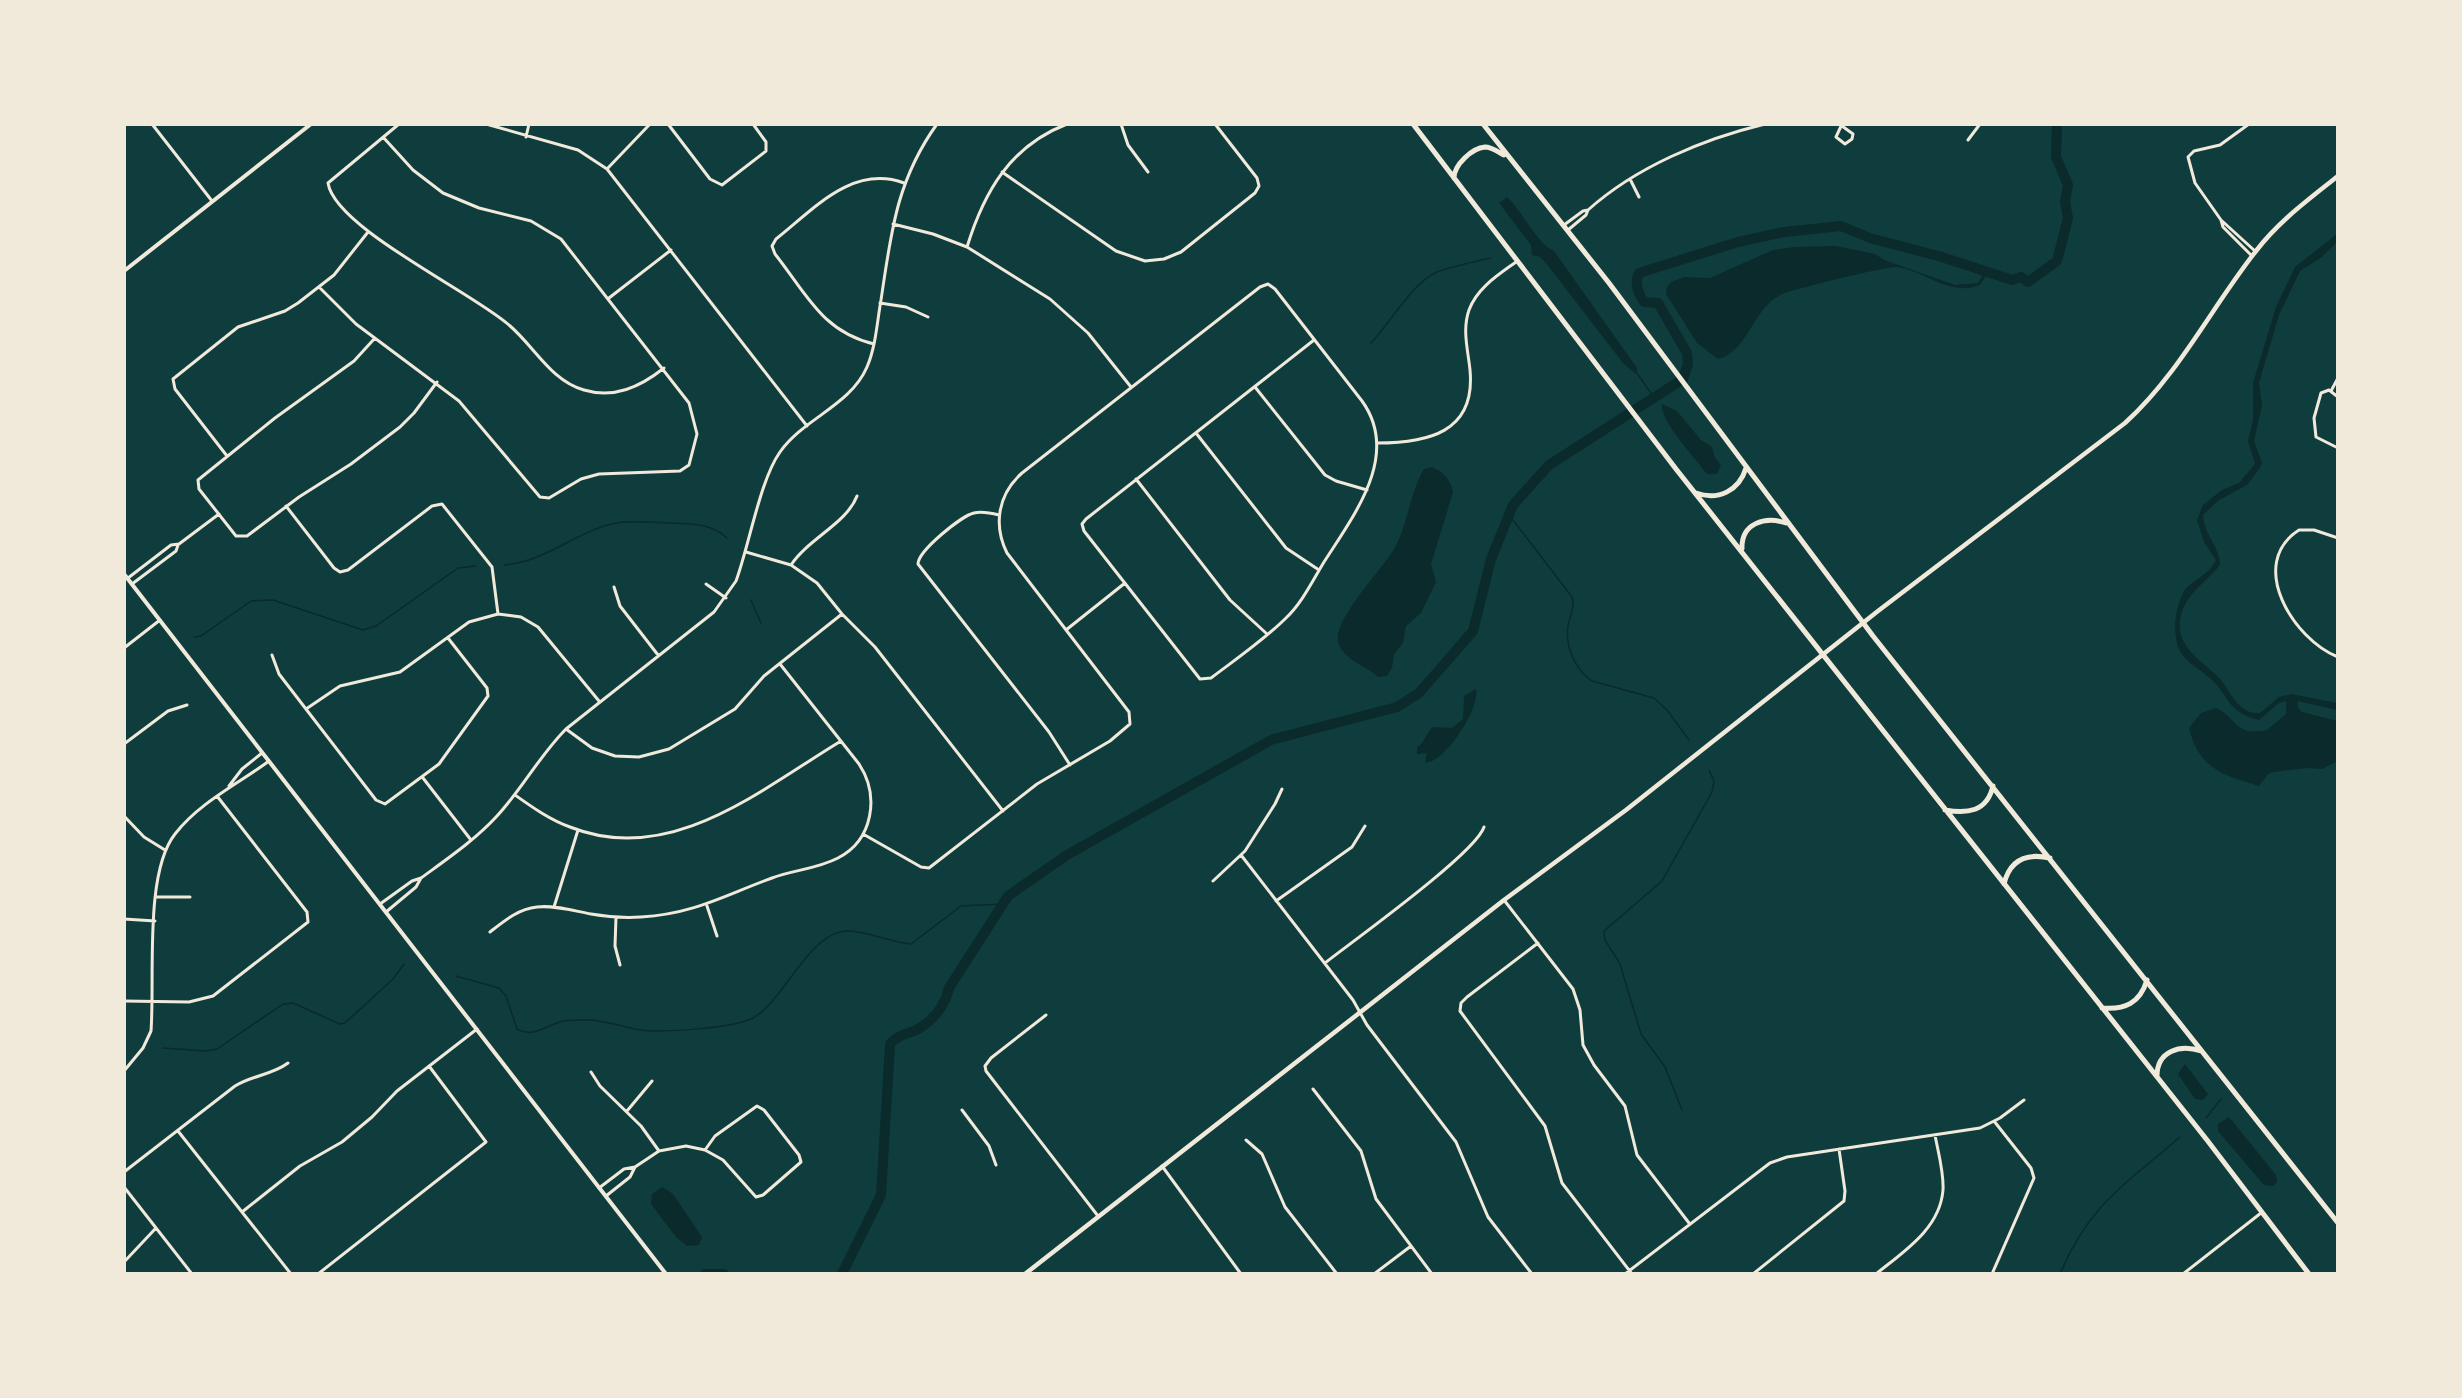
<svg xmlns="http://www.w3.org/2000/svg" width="2462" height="1398" font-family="Lato,sans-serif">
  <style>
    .water { fill: #0a2a2b }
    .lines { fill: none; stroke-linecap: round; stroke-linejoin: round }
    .stream { stroke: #0a2a2b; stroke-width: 1.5 }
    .river { stroke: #0a2a2b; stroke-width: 10 }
    .minor { stroke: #f1e9da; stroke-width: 3 }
    .tertiary { stroke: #f1e9da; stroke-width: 4 }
    .secondary { stroke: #f1e9da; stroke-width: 4.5 }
    .trunk { stroke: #f1e9da; stroke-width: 5 }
  </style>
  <rect width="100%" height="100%" fill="#0f3d3e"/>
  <path class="water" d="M 1507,197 C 1520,208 1538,245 1554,251 L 1637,368 L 1636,374 L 1623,363 L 1546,263 L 1540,257 L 1532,255 L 1531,245 L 1499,203 Z
    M 2337,234 L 2337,242 L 2322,257 L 2300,271 L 2279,315 L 2259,383 L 2262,405 L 2254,441 L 2262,463 L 2260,468 L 2247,485 L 2219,500 L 2203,515 C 2204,535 2220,547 2220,565 C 2206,583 2184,594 2180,620 C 2177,650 2203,660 2220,679 C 2231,692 2239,715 2260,713 L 2279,697 L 2291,694 L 2337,703 L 2337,710 L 2298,701 L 2298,708 L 2302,712 L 2337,721 L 2337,761 L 2322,769 L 2308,768 L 2273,772 L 2268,774 L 2259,786 C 2223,775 2199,769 2189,728 L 2201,713 L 2216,708 C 2237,717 2233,737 2267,730 L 2286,714 L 2286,701 L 2279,703 L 2259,720 C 2227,712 2231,699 2212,680 C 2203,671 2186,662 2181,653 C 2171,635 2175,608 2184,591 C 2190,582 2210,574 2216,560 L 2204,542 L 2197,520 L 2203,505 L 2222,490 L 2239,483 L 2255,464 L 2248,441 L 2253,420 L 2253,383 L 2276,307 L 2295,267 Z
    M 1836,246 L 1875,254 L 1884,260 L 1955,285 L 1978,283 L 1982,276 L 1980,268 L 1990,270 L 1980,285 C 1949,297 1926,271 1897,267 C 1887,266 1799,288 1785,293 C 1752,305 1750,351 1718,359 L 1697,343 L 1666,294 L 1667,287 L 1671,282 L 1684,277 L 1710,278 L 1773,250 L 1795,247 Z
    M 1662,404 L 1677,411 L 1701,440 L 1712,447 L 1715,458 L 1721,465 L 1717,474 L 1707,474 C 1696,459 1659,420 1662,404 Z
    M 1431,467 C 1442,470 1451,480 1453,492 L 1431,564 L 1436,582 L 1421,613 L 1406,626 L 1403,643 L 1394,654 L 1392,668 L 1387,676 L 1378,677 C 1366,665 1342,660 1338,641 C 1334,619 1381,570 1393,551 C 1408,526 1409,494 1424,469 Z
    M 1476,689 C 1480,708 1446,762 1425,763 L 1427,753 L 1417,754 L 1417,747 C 1425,743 1426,732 1433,727 L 1452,728 L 1463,719 L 1464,696 Z
    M 2185,1064 L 2208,1094 L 2203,1100 L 2195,1099 L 2178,1074 Z
    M 2229,1117 L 2276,1175 L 2277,1182 L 2273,1186 L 2264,1185 L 2218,1131 L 2218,1124 Z
    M 662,1187 L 673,1194 L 702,1237 L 699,1245 L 687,1246 L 676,1237 L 651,1204 L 652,1194 Z"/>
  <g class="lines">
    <path class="stream" d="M 1371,343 C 1390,323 1413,282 1437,272 C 1454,266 1473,262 1491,258
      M 1636,372 L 1653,396
      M 1510,516 L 1572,597 C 1575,608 1570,615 1568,626 C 1565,647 1575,669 1592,681 L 1654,698 L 1667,710 L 1689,740
      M 504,565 C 546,562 576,531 616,523 C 633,520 654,523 671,523 C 693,524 710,523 727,538
      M 751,600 L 761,623
      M 195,637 L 201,636 L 251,601 L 273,600 L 363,630 L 376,626 L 458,568 L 476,566
      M 456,976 L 499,988 L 506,996 L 517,1029 C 534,1039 547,1024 564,1021 C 571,1020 580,1020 587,1020 C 605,1020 623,1027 641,1030 C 662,1033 735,1028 753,1018 C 783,1001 806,940 840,932 C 858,927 891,943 911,944 L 961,906 L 1002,904
      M 124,1046 L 126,1046
      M 163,1048 L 206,1051 L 217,1049 L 283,1004 L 293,1003 L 340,1024 L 345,1023 L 393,979 L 404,964
      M 1682,1110 L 1665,1067 L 1641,1034 L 1620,964 L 1605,940 L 1604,931 L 1662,881 L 1712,792 L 1714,781 L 1709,770
      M 2206,1118 L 2221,1099
      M 2060,1274 C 2090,1203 2126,1184 2180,1137"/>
    <path class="river" d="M 705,1274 L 724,1274
      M 842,1274 L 881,1195 L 890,1044 C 901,1033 907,1035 918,1029 C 934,1020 945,1005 949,988 L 1008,896 L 1067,855 L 1271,740 L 1397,707 L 1419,693 L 1473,631 L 1491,559 L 1513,505 L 1549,465 L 1683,379 L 1688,364 L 1687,353 L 1658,303 L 1644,302 C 1638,293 1634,282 1639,273 L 1738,242 L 1784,232 L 1841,226 L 1870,238 L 1942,257 L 2012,280 L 2021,277 L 2028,282 L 2057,261 L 2068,218 L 2065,202 L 2068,185 L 2056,157 L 2057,124"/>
    <path class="minor" d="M 152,124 L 212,201
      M 399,124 L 328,183 C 335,228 472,292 509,325 C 534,346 551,381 584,390 C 614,399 640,387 664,368
      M 486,124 L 578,150 L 607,169 L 807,426
      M 668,124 L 710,179 L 722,185 L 766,151 L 766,142 L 753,124
      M 1121,124 L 1128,145 L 1148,172
      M 1842,124 L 1836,137 L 1845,144 L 1852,139 L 1853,134 L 1842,126
      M 526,137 L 529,124
      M 1968,140 L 1980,124
      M 607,169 L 650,124
      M 1002,172 L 1116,251 L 1145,261 L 1164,259 L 1181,252 L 1255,193 L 1259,186 L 1257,178 L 1215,124
      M 1630,179 L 1639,197
      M 1588,210 C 1636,167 1703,139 1765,124
      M 2221,220 L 2195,183 L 2188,157 L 2194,151 L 2220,145 L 2249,124
      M 893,224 L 933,234 L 967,247 L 1050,299 L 1088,333 L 1131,387
      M 1564,225 L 1583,211 L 1588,210 L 1586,215 L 1568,230
      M 967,247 C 984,192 1010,146 1067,124
      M 2252,256 L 2223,227 L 2221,220 L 2255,251
      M 319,287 L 356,324 L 459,401 L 540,497 L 549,498 L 581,479 L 599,474 L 680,471 L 689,465 L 697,434 L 689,403 L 561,239 L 531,221 L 479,208 L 443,193 L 413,170 L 383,137
      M 609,298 L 671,250
      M 880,303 L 906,307 L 928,317
      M 375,338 L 354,361 L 275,418 L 198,480 L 199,489 L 236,536 L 247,536 L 299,497 L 351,464 L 400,427 L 414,413 L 437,382
      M 874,344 C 822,332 806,293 775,254 L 772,246 L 776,239 C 813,210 852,164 904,183
      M 1255,387 L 1325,475 L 1336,481 L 1367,490
      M 2331,391 L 2338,378
      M 2338,397 L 2329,390 L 2321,393 L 2314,418 L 2316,437 L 2338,448
      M 1196,433 L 1286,548 L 1319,570
      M 1377,443 C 1427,443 1476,433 1470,370 C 1468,350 1462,330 1469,310 C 1477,288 1498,275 1516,262
      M 227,456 L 175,389 L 173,379 L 238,327 L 285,311 L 298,303 L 334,275 L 368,232
      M 1136,479 L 1230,600 L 1267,634
      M 286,506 L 334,568 L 340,572 L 348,570 L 432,506 L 442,504 L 492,567 L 498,614
      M 999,515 C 991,513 982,511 974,513 C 961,516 918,551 918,564 L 1049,732 L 1070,765
      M 2338,538 L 2314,530 L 2299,530 C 2246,564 2294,640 2338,657
      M 746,552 L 791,565 L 817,583 L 842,614 L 875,647 L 1003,811
      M 791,565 C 808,539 847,523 857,496
      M 128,578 L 171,545 L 179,544 L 219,514
      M 132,584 L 176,551 L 178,545
      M 706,584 L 726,598
      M 614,587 L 620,606 L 658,655
      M 1066,630 L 1125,583
      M 124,648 L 160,620
      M 272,655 L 279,674 L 376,800 L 385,804 L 439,764 L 488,696 L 487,688 L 448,638
      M 306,709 L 340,686 L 400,672 L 469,622 L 498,614 L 521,617 L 538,627 L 599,701
      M 566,729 L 592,748 L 615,756 L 639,757 L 669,749 L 735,709 L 764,676 L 842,614
      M 124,744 L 168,711 L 187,705
      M 423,778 L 471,840
      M 229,786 L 242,769 L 262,753
      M 515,795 C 532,807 550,820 570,827 C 670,867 760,790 841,741
      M 124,816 L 144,837 L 165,850
      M 863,834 L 921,867 L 929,868 L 1037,784 L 1110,741 L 1130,724 L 1129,712 L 1007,553 C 993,525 998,494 1022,473 L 1260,287 L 1268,284 L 1275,289 L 1362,401 C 1401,455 1354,515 1324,562 C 1313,580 1302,603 1286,618 C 1264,640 1236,659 1211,678 L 1200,679 L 1084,531 L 1082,524 L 1086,519 L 1314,340
      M 1241,855 L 1353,1000 L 1367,1025 L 1456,1142 L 1488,1217 L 1532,1274
      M 1213,881 L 1245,851 L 1275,804 L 1282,789
      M 155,897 L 190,897
      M 1504,900 L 1573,989 L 1580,1010 L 1583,1045 L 1594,1065 L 1625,1106 L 1637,1155 L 1689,1223
      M 1276,901 L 1352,847 L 1365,826
      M 380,904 L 412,881 L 421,878 C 447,859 475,840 497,816 C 522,789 540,755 566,729 L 714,612 L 736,581 C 749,546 760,480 780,452 C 804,418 850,406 867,367 C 876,346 877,322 881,300 C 891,234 896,181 937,124
      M 707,906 L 717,936
      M 554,907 L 578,830
      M 386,912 L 416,887 L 421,878
      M 616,917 L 615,946 L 620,965
      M 124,919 L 155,921
      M 490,932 C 504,921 518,909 537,907 C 555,905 574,911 591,914 C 608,917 625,918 641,917 C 694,914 725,895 772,878 C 793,870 817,869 838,858 C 873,840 880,796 859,764 L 780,664
      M 1538,943 L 1467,997 L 1461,1003 L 1460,1011 L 1545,1126 L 1562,1183 L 1632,1274
      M 1325,963 C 1353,941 1476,853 1484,827
      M 124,1001 L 189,1002 L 213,996 L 308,922 L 307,912 L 217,796
      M 1046,1015 L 991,1058 L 985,1066 L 986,1071 L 1098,1216
      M 124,1071 L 143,1048 L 151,1031 C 155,978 144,873 175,834 C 200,802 238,784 269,761
      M 591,1072 L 600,1086 L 641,1126 L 659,1151
      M 1313,1089 L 1361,1151 L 1376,1199 L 1432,1274
      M 962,1110 L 989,1146 L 996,1165
      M 627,1111 L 652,1081
      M 178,1131 L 291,1274
      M 1246,1140 L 1262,1154 L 1285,1207 L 1337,1274
      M 1162,1166 L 1241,1274
      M 124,1172 L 235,1086 C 253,1075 272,1075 288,1063
      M 124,1187 L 192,1274
      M 599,1188 L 624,1169 L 635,1167 L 659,1151 L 686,1146 L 705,1150 L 723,1160 L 756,1197 L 763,1195 L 801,1162 L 799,1155 L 764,1110 L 757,1106 L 715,1136 L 705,1150
      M 606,1196 L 630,1177 L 635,1167
      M 242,1212 L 300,1166 L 342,1142 L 372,1117 L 397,1091 L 477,1029
      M 124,1262 L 156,1228
      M 318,1274 L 486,1142 L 429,1066
      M 1374,1274 L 1411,1246
      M 1625,1274 L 1770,1163 L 1787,1157 L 1980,1128 L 2000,1118 L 2024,1100
      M 1753,1274 L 1844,1201 L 1845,1191 L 1839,1149
      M 1876,1274 C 1903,1252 1940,1229 1943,1190 C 1944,1172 1938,1152 1935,1135
      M 1992,1274 L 2034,1178 L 2031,1168 L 1994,1121
      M 2183,1274 L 2261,1213"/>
    <path class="tertiary" d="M 124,271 L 311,124
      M 124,574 L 666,1274"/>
    <path class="secondary" d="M 1025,1274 L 1504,900 L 1626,810 L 1878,611 L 2125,423 C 2179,374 2211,308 2256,251 C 2279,221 2308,200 2338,176"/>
    <path class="trunk" d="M 1413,124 L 1676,469 L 2207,1140 L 2309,1274
      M 1483,124 L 1609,283 L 1873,636 L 2338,1223
      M 1454,178 C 1454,165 1472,148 1485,147 C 1492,147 1498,152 1504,155
      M 1696,493 C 1718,501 1739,491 1746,468
      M 1742,549 C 1741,523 1765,516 1786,523
      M 1945,810 C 1967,814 1987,812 1993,786
      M 2004,884 C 2010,859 2027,853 2050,858
      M 2102,1008 C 2125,1010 2140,1003 2147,980
      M 2157,1076 C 2157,1051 2180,1044 2201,1051"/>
  </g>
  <rect width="2462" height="1398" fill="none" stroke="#f1e9da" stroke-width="252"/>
</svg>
